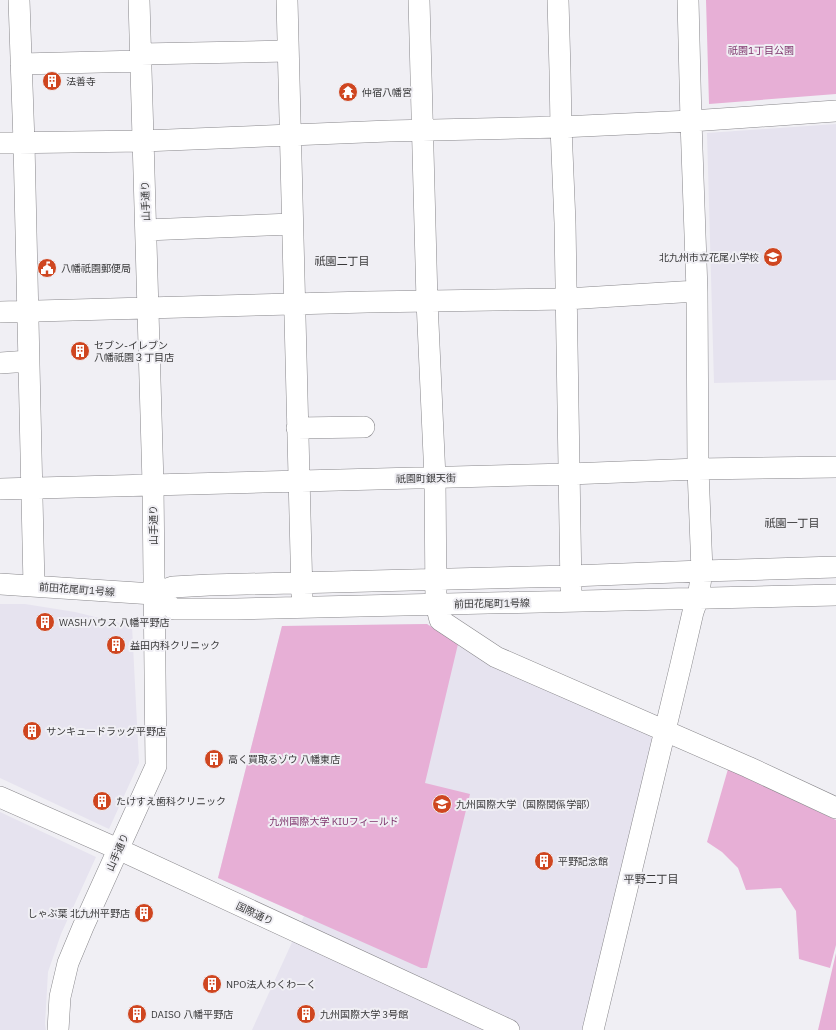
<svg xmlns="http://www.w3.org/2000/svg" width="836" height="1030" font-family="'IBM Plex Sans','Noto Sans JP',sans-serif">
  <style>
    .built { fill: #e6e3ef }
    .green { fill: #e7afd6 }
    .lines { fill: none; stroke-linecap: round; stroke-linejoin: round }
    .minor-casing { stroke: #88878b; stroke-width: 22 }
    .minor { stroke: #fff; stroke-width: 21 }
    .labels { text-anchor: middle; stroke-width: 4; stroke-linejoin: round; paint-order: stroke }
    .park-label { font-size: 10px; fill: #7e356c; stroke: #f0eff4 }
    .poi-label { font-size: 10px; fill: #383839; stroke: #f0eff4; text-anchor: start }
    .street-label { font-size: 10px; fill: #383839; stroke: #f0eff4 }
    .neighbourhood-label { font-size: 11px; fill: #383839; stroke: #f0eff4 }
  </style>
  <rect width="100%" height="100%" fill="#f0eff4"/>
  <path class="built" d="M 836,124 L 836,380 L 714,383 L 707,133 Z
    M 0,604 L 25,604 L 75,612 L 132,626 L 139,763 L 109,829 L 0,778 Z
    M 427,624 L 458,644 L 666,731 L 593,1030 L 252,1030 L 304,916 L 218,878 L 282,626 Z
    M 0,812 L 96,857 L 61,934 L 48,972 L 45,1024 L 46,1030 L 0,1030 Z"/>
  <path class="green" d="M 706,0 L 836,0 L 836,94 L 709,104 Z
    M 427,624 L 458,644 L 425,783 L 470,794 L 427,968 L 421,968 L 218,878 L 282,626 Z
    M 728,769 L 836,820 L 836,945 L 830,968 L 799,959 L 796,911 L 781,888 L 746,890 L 738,868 L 722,852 L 707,842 Z
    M 836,953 L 836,1030 L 818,1030 Z"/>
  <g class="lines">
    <defs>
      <path id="minor" d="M 19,0 L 24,143 L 34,586
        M 287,0 L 302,595
        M 419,0 L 427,301 L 435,478 L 436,604 L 440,620 L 496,657 L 748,767 L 836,808
        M 558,0 L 560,71 L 561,127 L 565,223 L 571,589
        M 141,54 L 288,51
        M 21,64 L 141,61
        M 0,143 L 143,141 L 389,131 L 561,127 L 691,121 L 836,111
        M 146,230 L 292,224
        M 0,312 L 367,302 L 566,299 L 697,291
        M 0,363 L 29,361
        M 297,428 L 364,427
        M 0,489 L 569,474 L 698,469 L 836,467
        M 836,567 L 702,571 L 571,576 L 209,585 L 173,587 L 153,594 L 174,609 L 237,609 L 836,595
        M 0,584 L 153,594
        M 0,797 L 118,849 L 509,1030
        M 58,1030 L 60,997 L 68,963 L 83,927 L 156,766 L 153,484 L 139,0
        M 593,1030 L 681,664 L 693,612 L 698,598 L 702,571 L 698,469 L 697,291 L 691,121 L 688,0"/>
    </defs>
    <use href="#minor" class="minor-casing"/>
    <use href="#minor" class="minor"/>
  </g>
  <defs>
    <symbol id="building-disc" viewBox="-11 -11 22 22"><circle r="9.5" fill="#cf4620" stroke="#f0eff4"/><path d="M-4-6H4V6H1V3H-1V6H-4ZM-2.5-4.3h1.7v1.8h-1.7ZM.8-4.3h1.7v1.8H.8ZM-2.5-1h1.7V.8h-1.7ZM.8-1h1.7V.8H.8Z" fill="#fff"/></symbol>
    <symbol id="temple-disc" viewBox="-11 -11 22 22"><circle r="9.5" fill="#cf4620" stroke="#f0eff4"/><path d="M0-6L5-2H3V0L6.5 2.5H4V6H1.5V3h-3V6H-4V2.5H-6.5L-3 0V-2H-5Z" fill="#fff"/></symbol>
    <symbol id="school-disc" viewBox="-11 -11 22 22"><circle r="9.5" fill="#cf4620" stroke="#f0eff4"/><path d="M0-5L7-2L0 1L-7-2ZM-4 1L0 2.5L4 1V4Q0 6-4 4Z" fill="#fff"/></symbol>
    <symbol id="civic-disc" viewBox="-11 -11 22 22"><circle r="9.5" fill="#cf4620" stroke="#f0eff4"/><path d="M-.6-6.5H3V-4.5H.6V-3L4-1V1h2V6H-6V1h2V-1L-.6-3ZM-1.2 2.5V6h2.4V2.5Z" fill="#fff"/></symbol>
    <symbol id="university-disc" viewBox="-11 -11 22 22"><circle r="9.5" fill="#cf4620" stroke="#f0eff4"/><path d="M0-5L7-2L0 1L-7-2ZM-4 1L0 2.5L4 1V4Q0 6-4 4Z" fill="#fff"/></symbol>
  </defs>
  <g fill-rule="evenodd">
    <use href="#building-disc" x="41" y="70" width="22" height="22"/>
    <use href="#temple-disc" x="337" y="81" width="22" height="22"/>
    <use href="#school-disc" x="762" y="246" width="22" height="22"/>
    <use href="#civic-disc" x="36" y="257" width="22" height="22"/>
    <use href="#building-disc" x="69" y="340" width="22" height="22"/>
    <use href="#building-disc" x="34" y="611" width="22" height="22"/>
    <use href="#building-disc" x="105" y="634" width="22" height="22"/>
    <use href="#building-disc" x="21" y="720" width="22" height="22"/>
    <use href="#building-disc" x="203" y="748" width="22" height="22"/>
    <use href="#building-disc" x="91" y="790" width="22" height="22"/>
    <use href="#university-disc" x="431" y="793" width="22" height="22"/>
    <use href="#building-disc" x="533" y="850" width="22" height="22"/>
    <use href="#building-disc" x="133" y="902" width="22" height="22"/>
    <use href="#building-disc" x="201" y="973" width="22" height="22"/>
    <use href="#building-disc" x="126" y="1003" width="22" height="22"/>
    <use href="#building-disc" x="295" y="1003" width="22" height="22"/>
  </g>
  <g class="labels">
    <g class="park-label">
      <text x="761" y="54">祇園1丁目公園</text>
      <text x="334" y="825">九州国際大学 KIUフィールド</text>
    </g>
    <g class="poi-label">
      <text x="66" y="85">法善寺</text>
      <text x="362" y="96">仲宿八幡宮</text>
      <text x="759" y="261" text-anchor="end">北九州市立花尾小学校</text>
      <text x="61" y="272">八幡祇園郵便局</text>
      <text x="94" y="349">セブン-イレブン<tspan x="94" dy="12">八幡祇園３丁目店</tspan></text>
      <text x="59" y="626">WASHハウス 八幡平野店</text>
      <text x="130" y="649">益田内科クリニック</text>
      <text x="46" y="735">サンキュードラッグ平野店</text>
      <text x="228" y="763">高く買取るゾウ 八幡東店</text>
      <text x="116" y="805">たけすえ歯科クリニック</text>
      <text x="456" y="808">九州国際大学（国際関係学部）</text>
      <text x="558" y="865">平野記念館</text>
      <text x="130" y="917" text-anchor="end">しゃぶ葉 北九州平野店</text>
      <text x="226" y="988">NPO法人わくわーく</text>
      <text x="151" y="1018">DAISO 八幡平野店</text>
      <text x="320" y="1018">九州国際大学 3号館</text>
    </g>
    <g class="street-label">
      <text transform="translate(145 201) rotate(-92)" y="4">山手通り</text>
      <text transform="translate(426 478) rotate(-1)" y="4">祇園町銀天街</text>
      <text transform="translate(153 525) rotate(-90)" y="4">山手通り</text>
      <text transform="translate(77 589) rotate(4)" y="4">前田花尾町1号線</text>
      <text transform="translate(492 603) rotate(-1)" y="4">前田花尾町1号線</text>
      <text transform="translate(117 852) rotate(-66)" y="4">山手通り</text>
      <text transform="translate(255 913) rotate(25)" y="4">国際通り</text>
    </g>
    <g class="neighbourhood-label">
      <text x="342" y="265">祇園二丁目</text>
      <text x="792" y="527">祇園一丁目</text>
      <text x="651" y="883">平野二丁目</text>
    </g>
  </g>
</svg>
